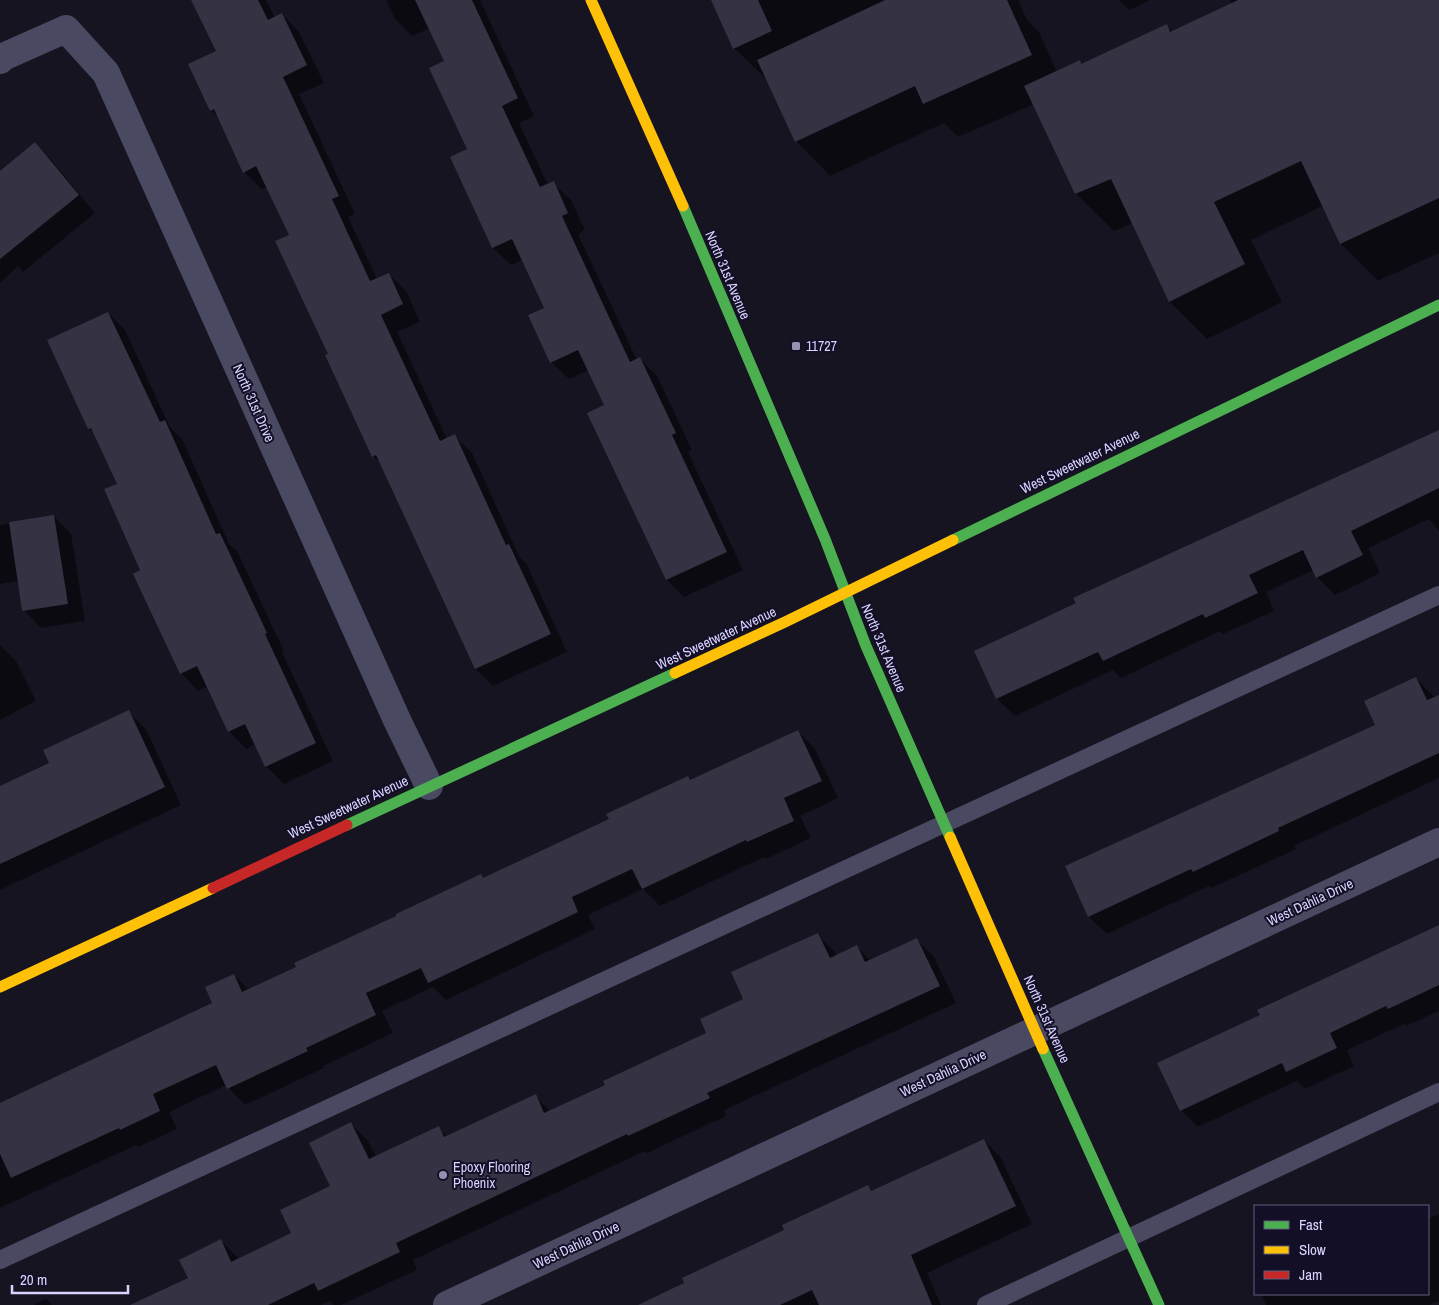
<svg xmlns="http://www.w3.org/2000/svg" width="1439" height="1305" font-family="'Archivo Narrow',sans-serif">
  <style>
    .shadow { fill: #0007 }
    .building { fill: #343243 }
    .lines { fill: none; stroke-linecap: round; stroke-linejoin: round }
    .lane { stroke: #4a4962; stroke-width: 18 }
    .street { stroke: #4a4962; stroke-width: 28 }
    .fast { stroke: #4caf50; stroke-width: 11 }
    .slow { stroke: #ffc107; stroke-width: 11 }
    .jam { stroke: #c62828; stroke-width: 11 }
    .poi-dot { fill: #9591b1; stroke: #130f26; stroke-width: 2 }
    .labels { text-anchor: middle; stroke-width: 4; stroke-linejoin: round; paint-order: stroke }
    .street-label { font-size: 14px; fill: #d9d4ff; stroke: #130f26 }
    .poi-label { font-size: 14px; fill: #d9d4ff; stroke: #130f26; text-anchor: start }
  </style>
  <rect width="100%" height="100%" fill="#161421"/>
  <path class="shadow" d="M 192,0 L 266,0 L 275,18 L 282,14 L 299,32 L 324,83 L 299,94 L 355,214 L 348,217 L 377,279 L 388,274 L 406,291 L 420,322 L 397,332 L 447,439 L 454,436 L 472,453 L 520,558 L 526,563 L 567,652 L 493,686 L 476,669 L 382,465 L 373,456 L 329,354 L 290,236 L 267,187 L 262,189 L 244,172 L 219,118 L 211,110 L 190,64 L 217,52 Z
    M 386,0 L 480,0 L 534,116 L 519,123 L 548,185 L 553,183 L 571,200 L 585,230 L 578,234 L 637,360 L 640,359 L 657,376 L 692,450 L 688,452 L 743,570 L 684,597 L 667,580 L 588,413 L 605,405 L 589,370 L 569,379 L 551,362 L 545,309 L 522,260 L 511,265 L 493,248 L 451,158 L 468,150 L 445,62 L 430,28 L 412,36 L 395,19 Z
    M 712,0 L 1018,0 L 1027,20 L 1039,32 L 1057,72 L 1079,62 L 1082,65 L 1166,26 L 1173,32 L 1232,4 L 1230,0 L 1439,0 L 1439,253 L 1378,281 L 1341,244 L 1323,206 L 1251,240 L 1282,302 L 1207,339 L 1170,302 L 1133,223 L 1114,231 L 1076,194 L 1034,104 L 958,137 L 944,123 L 830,176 L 796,141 L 769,82 L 734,48 Z
    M 1119,0 L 1151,0 L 1129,10 Z
    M 35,144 L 52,161 L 95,213 L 23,272 L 18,266 L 0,283 L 0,173 Z
    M 108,313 L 125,330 L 170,427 L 182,439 L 229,544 L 237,551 L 284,651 L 282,652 L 333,761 L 284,784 L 266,766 L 256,744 L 246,749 L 229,731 L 208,686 L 198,691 L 181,673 L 142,571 L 118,485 L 96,435 L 89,428 Z
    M 1439,431 L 1439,531 L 1429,519 L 1368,548 L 1380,573 L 1335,595 L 1317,577 L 1314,570 L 1266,592 L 1274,611 L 1223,634 L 1220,631 L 1121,678 L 1113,670 L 1015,716 L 997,699 L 975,651 Z
    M 54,516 L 71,534 L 85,621 L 41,628 L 24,610 L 19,581 L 0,584 L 0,525 Z
    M 0,645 L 16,661 L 36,701 L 0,720 Z
    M 1416,678 L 1435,698 L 1439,696 L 1439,778 L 1294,846 L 1296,849 L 1211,888 L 1209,886 L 1107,934 L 1089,917 L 1066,867 L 1377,725 Z
    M 128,712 L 146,729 L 181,805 L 0,890 L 0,787 L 51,763 Z
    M 798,731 L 815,749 L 838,798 L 800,816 L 811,838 L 766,859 L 764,857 L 660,906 L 643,889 L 588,915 L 595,929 L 446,1000 L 433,987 L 382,1011 L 393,1033 L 323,1066 L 324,1068 L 245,1105 L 226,1085 L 169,1112 L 177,1129 L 138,1147 L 136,1145 L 0,1208 L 0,1105 L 214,1004 L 234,975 L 249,990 L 481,876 L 484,879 L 611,820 L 688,777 L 692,781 Z
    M 1439,926 L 1439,1011 L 1406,1026 L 1404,1024 L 1347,1050 L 1354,1066 L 1305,1089 L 1297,1081 L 1198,1127 L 1181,1110 L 1261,1016 Z
    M 818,935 L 835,952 L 837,956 L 857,947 L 871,961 L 917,940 L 934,957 L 956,1003 L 724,1110 L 726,1116 L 647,1153 L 645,1151 L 413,1260 L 417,1270 L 341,1305 L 334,1305 L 330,1301 L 321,1305 L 133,1305 L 190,1279 L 221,1241 L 239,1259 L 293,1234 L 332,1187 L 351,1124 L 368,1141 L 376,1157 L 438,1128 L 447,1137 L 535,1096 L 551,1112 L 606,1086 L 708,1033 Z
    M 984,1140 L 1001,1158 L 1032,1224 L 927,1273 L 941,1305 L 640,1305 L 686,1284 L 868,1186 L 873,1192 Z
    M 1439,1214 L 1439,1301 L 1430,1305 L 1266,1305 L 1261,1294 L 1428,1294 L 1428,1219 Z
    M 46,1299 L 52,1305 L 34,1305 Z"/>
  <path class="building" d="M 191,0 L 258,0 L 268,20 L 282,13 L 307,65 L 283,77 L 339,196 L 332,199 L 370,281 L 389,273 L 403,304 L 381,315 L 440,441 L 455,434 L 506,545 L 509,544 L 551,634 L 475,669 L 376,455 L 372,457 L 325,355 L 328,354 L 275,241 L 289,235 L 256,166 L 243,173 L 214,109 L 210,111 L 188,64 L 216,51 Z
    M 415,0 L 472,0 L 518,98 L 502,106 L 540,187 L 554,181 L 568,213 L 562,216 L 630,362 L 640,357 L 676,433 L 672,435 L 727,552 L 666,580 L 587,413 L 604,405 L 578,350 L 550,363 L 528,315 L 544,308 L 512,239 L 492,248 L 450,157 L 467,149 L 429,68 L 444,61 Z
    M 711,0 L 758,0 L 772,31 L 733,49 Z
    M 885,0 L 1007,0 L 1032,55 L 923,104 L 915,86 L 795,142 L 757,60 Z
    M 1238,0 L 1439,0 L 1439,198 L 1340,244 L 1301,161 L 1214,202 L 1245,264 L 1169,302 L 1111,179 L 1075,194 L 1024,86 L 1080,60 L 1081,64 L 1167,24 L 1170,32 Z
    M 35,142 L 79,195 L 0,259 L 0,171 Z
    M 108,312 L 160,422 L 165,420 L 216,534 L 220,533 L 267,633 L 265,634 L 316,743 L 265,767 L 245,724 L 228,732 L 197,666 L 180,674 L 133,574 L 140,570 L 104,489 L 117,484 L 91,428 L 88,429 L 47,340 Z
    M 1439,430 L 1439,488 L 1351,531 L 1363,555 L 1316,578 L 1303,550 L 1249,575 L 1258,593 L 1205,618 L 1203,614 L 1103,661 L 1098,652 L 996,699 L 974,651 L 1076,603 L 1073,598 Z
    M 54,515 L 68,604 L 22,611 L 9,522 Z
    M 1416,677 L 1427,700 L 1439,695 L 1439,753 L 1278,828 L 1279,831 L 1193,872 L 1191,869 L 1088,917 L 1065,866 L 1375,725 L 1364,701 Z
    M 129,710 L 165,787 L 0,864 L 0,786 L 49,763 L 43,750 Z
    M 798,730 L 822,781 L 784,798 L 794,821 L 747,842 L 746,840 L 642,889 L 632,869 L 572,897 L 578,912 L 428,983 L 421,968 L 366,993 L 376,1015 L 306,1048 L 308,1051 L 227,1089 L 216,1065 L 153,1094 L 160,1111 L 120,1130 L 119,1128 L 11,1178 L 0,1154 L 0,1103 L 212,1003 L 205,987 L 234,974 L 242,992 L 296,967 L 294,963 L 396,916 L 396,914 L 481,874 L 483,878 L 609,819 L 606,814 L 688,776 L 690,780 Z
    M 1439,925 L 1439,985 L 1388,1009 L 1386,1006 L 1330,1033 L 1337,1048 L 1286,1072 L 1282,1063 L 1180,1111 L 1157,1063 L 1260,1015 L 1257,1010 Z
    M 818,933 L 830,958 L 857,945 L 865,962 L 917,938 L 940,986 L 707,1093 L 710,1098 L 628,1136 L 627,1134 L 396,1243 L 400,1252 L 318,1291 L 314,1283 L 268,1305 L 130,1305 L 188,1278 L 179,1260 L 221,1239 L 231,1262 L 291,1233 L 280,1210 L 330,1186 L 309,1143 L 351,1122 L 369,1159 L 439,1126 L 444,1137 L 536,1094 L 544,1113 L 605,1085 L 603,1081 L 706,1033 L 700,1019 L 743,999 L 731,972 Z
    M 984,1139 L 1016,1206 L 911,1255 L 932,1305 L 819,1305 L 812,1290 L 780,1305 L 638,1305 L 684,1283 L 682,1278 L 784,1230 L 782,1225 L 868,1185 L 871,1191 Z"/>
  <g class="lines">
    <path class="lane" d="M 0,1260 L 1439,595
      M 986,1305 L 1439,1092"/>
    <path class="street" d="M 0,60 L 3,57 L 66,29 L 106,73 L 397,720 L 429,786
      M 447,1305 L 1439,842"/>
    <path class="fast" d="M 683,206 L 825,539 L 866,646 L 950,837
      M 953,540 L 1439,305
      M 347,825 L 675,673
      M 1043,1049 L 1159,1305"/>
    <path class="slow" d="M 591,0 L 683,206
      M 675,673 L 785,622 L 953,540
      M 950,837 L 1043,1049
      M 0,987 L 213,888"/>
    <path class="jam" d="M 213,888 L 347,825"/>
  </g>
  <g class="poi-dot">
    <rect x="791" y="341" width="10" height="10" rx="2.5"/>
    <circle cx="443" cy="1175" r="5"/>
  </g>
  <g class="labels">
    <g class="street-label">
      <text transform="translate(728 275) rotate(67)" y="5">North 31st Avenue</text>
      <text transform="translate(254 403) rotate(66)" y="5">North 31st Drive</text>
      <text transform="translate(1080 461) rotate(-26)" y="5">West Sweetwater Avenue</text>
      <text transform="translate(716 638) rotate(-25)" y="5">West Sweetwater Avenue</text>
      <text transform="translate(884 648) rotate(67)" y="5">North 31st Avenue</text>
      <text transform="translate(348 807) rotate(-25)" y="5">West Sweetwater Avenue</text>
      <text transform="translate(1310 902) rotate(-25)" y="5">West Dahlia Drive</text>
      <text transform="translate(1047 1019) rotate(66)" y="5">North 31st Avenue</text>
      <text transform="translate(943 1073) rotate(-25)" y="5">West Dahlia Drive</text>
      <text transform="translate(576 1245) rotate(-25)" y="5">West Dahlia Drive</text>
    </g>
    <g class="poi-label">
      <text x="806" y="351">11727</text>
      <text x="453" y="1172">Epoxy Flooring<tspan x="453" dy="16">Phoenix</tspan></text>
    </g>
  </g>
  <rect x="1254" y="1205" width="175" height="90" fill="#130f26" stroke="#625e7d"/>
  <rect x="1264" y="1221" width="25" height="8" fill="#4caf50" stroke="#625e7d"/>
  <text x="1299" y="1230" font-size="15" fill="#d9d4ff">Fast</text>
  <rect x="1264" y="1246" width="25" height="8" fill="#ffc107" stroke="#625e7d"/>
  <text x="1299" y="1255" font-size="15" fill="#d9d4ff">Slow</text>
  <rect x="1264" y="1271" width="25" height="8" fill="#c62828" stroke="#625e7d"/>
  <text x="1299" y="1280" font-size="15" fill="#d9d4ff">Jam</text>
  <path d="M12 1285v8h116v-8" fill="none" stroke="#d9d4ff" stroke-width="2.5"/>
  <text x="20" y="1285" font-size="15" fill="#d9d4ff" stroke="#130f26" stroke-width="4" paint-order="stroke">20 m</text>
</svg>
